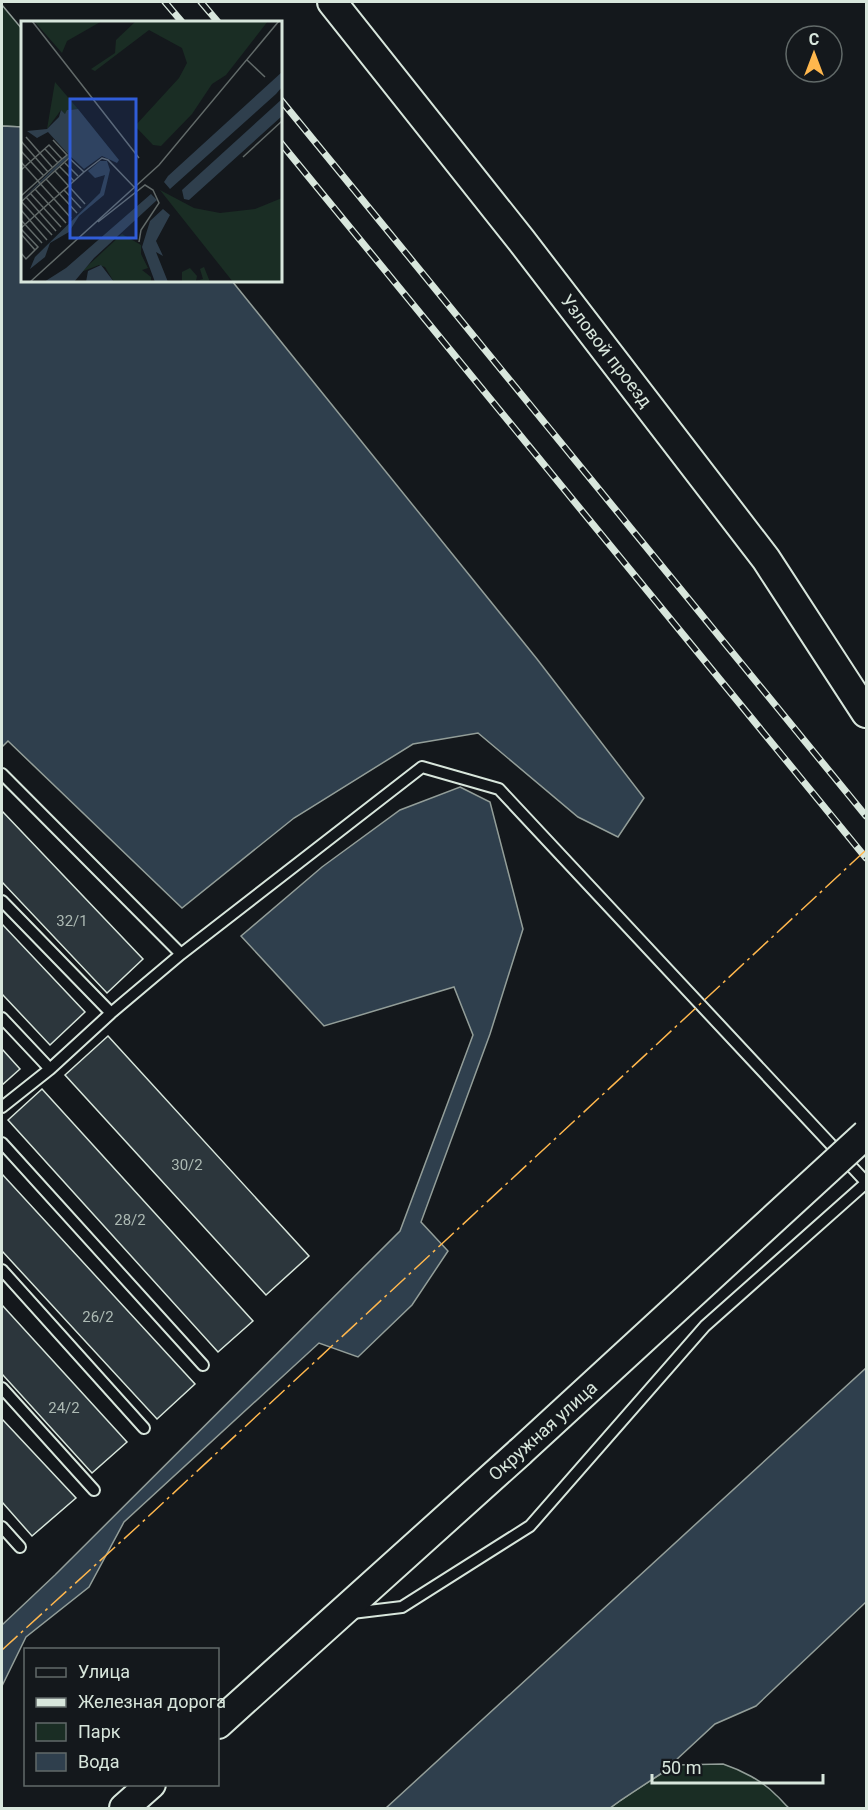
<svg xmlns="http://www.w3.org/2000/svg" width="868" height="1810" font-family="Roboto,sans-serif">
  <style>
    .green { fill: #1a2d24; stroke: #939e99; stroke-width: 1.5 }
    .water { fill: #2f3f4d; stroke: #939e99; stroke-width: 1.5 }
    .building { fill: #2c363c; stroke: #d8e6dc; stroke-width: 1.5 }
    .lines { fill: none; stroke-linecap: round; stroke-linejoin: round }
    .lane-casing { stroke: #d8e6dc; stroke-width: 14 }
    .secondary-casing { stroke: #d8e6dc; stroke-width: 32 }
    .lane { stroke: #14181c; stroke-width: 10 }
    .secondary { stroke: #14181c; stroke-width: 28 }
    .rail-casing { stroke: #d8e6dc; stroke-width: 7 }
    .rail { stroke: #14181c; stroke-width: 4.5; stroke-dasharray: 14; stroke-linecap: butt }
    .secondary-bridge-casing { stroke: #d8e6dc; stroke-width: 32; stroke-linecap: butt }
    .secondary-bridge { stroke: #14181c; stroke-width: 28 }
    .power { stroke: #ffb74d; stroke-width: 1.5; stroke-dasharray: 21 4.5 3 4.5; stroke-linecap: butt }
    .labels { text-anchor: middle; stroke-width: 4.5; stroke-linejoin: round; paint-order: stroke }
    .number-label { font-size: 15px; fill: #adbab4 }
    .street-label { font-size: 18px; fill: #d8e6dc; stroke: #14181c }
    .inset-road { fill: none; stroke: #626a69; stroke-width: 1.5 }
    .view { fill: #305dd8; fill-opacity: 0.15; stroke: #305dd8; stroke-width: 3 }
    .inset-edge { fill: none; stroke: #d8e6dc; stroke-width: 3 }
  </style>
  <rect width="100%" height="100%" fill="#14181c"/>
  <path class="green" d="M 2,5 L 22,29 L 22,127 L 2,126 Z
    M 723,1764 C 741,1770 763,1781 776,1795 C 781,1799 784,1804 789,1808 L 610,1808 L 634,1791 L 675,1765 Z"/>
  <path class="water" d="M 2,126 L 22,127 L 22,280 L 232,281 L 537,659 L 644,798 L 618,837 L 578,817 L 478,733 L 413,744 L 294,818 L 182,908 L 8,741 L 2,747 Z
    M 460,787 L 490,802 L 523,929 L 490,1034 L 421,1222 L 448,1251 L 412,1305 L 358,1357 L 319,1343 L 124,1522 L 89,1587 L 26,1637 L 2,1686 L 2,1625 L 55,1575 L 400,1231 L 473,1035 L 454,987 L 324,1026 L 241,936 L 322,867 L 400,810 Z
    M 866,1368 L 866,1602 L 756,1706 L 715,1724 L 662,1773 L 621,1800 L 610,1808 L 386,1808 Z"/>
  <path class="building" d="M 2,811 L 143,959 L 107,993 L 2,882 Z
    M 2,924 L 85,1012 L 50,1045 L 2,994 Z
    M 108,1036 L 309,1256 L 266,1295 L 65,1075 Z
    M 2,1049 L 20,1069 L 2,1085 Z
    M 42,1089 L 253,1321 L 218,1352 L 8,1120 Z
    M 2,1174 L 195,1384 L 157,1419 L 2,1251 Z
    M 2,1305 L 127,1442 L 92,1473 L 2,1374 Z
    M 2,1419 L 76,1498 L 32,1536 L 2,1502 Z"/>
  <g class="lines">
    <defs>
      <path id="lane" d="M 2,774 L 181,954 L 111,1013 L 50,1069 L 2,1018
        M 2,901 L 111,1013
        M 181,954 L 422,767 L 499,789 L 866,1182
        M 2,1107 L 50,1069
        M 2,1143 L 203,1365
        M 2,1270 L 144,1428
        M 2,1388 L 94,1490
        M 2,1527 L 20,1547
        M 352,1613 L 402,1607 L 530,1526 L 705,1326 L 866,1183"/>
      <g id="secondary">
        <path id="s1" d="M 332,2 L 521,240 L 766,559 L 866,713"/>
        <path d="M 218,1724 L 520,1452"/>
        <path d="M 124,1808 L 151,1784"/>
      </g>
    </defs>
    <use href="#lane" class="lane-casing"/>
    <use href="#secondary" class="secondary-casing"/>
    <use href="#lane" class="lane"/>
    <use href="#secondary" class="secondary"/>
    <defs>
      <path id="rail" d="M 165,2 L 182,22
        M 201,2 L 218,22
        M 280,99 L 866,816
        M 280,142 L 866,858"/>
    </defs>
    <use href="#rail" class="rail-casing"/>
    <use href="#rail" class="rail"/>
    <defs>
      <path id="secondary-bridge" d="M 520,1452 L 866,1134"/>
    </defs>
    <use href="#secondary-bridge" class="secondary-bridge-casing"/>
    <use href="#secondary-bridge" class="secondary-bridge"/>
    <path class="power" d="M 2,1650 L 137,1527 L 866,850"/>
  </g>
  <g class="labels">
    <g class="number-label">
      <text x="72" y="926">32/1</text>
      <text x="187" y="1170">30/2</text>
      <text x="130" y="1225">28/2</text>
      <text x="98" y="1322">26/2</text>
      <text x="64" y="1413">24/2</text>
    </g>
    <g class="street-label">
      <text dy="6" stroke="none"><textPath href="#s1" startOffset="444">Узловой проезд</textPath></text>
      <text transform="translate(543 1431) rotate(-42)" y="6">Окружная улица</text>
    </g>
  </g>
  <g transform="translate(21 21)">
    <rect width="261" height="261" fill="#14181c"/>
    <path d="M 13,0 L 81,0 L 46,20 L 41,32 ZM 115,0 L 247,0 L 205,54 L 191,63 L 171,93 L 140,125 L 132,124 L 114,105 L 158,57 L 166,42 L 161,27 L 128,9 L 74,50 L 70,48 L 94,32 L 95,19 ZM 34,61 L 57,88 L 49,88 L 44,93 L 40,89 L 26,108 ZM 139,169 L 173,187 L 199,192 L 234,188 L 261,177 L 261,261 L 212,261 ZM 101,213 L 120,224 L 120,233 L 127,247 L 121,249 L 130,256 L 130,261 L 93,261 L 84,246 L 78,244 L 60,251 ZM 183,246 L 189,261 L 161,261 L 161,251 L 169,247 L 176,255 L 175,260 L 182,258 L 179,248 Z" fill="#1a2d24"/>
    <path d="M 261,51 L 261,66 L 255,73 L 149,168 L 143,161 L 147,155 ZM 261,78 L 261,95 L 168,179 L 163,178 L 161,169 ZM 57,88 L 98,139 L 96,142 L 81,135 L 63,148 L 49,135 L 0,179 L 47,133 L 27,111 L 16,117 L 6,110 L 26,108 L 38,96 L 40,89 L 44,93 L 46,89 ZM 79,140 L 86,140 L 89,149 L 83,174 L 58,195 L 48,211 L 29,222 L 24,236 L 9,248 L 14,236 L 79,172 L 84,154 L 74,157 L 67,150 ZM 130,173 L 136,179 L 73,237 L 53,261 L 23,261 L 45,247 ZM 142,188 L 149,194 L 135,220 L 142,235 L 135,231 L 147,261 L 134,261 L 121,226 L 129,200 ZM 80,244 L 93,261 L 65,261 L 67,250 Z" fill="#2f3f4d"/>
    <path class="inset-road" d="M 11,0 L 118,137M 226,39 L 244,56M 5,116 L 32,147M 0,120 L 27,151M 24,128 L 37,142M 0,130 L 23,155M 222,136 L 261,100M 0,141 L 50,197M 44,142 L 57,155M 0,149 L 28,124 L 41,138 L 46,134 L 32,119M 34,150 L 64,183M 63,151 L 81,137 L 87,139 L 114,167M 25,158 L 56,192M 14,168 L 45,202M 43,169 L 60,187M 9,172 L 40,206M 0,175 L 41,138M 5,176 L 35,210M 0,180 L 31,214M 0,181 L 48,137 L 63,151 L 53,160 L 39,146M 0,189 L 26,219M 0,199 L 21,222M 77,201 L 124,164 L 132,169 L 138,182 L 120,209 L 118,221M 0,207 L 53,160M 0,208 L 17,226 L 14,229M 0,213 L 14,229 L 5,238 L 0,232M 9,261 L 138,144 L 258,0"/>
    <path class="view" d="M 49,78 L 115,78 L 115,217 L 49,217 Z"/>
    <rect width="261" height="261" class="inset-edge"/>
  </g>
  <rect width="868" height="1810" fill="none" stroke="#d8e6dc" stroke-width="6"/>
  <rect x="24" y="1648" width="195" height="138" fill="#14181c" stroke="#626a69" stroke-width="1.5"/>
  <rect x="36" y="1668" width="30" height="9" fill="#14181c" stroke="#626a69" stroke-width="1.5"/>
  <text x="78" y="1678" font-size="18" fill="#d8e6dc">Улица</text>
  <rect x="36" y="1698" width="30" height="9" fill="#d8e6dc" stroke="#626a69" stroke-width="1.5"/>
  <text x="78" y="1708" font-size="18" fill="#d8e6dc">Железная дорога</text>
  <rect x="36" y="1723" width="30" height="18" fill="#1a2d24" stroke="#626a69" stroke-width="1.5"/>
  <text x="78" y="1738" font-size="18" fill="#d8e6dc">Парк</text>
  <rect x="36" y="1753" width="30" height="18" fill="#2f3f4d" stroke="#626a69" stroke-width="1.5"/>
  <text x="78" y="1768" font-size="18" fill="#d8e6dc">Вода</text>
  <g transform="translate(814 54)"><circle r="28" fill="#14181c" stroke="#626a69" stroke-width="1.5"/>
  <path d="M0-4.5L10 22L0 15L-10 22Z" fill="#ffb74d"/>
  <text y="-9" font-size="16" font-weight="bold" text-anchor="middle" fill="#d8e6dc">С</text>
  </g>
  <path d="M652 1774v9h171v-9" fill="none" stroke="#d8e6dc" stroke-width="3"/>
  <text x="661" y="1774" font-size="18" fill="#d8e6dc" stroke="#14181c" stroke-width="4.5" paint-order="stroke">50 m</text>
</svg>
